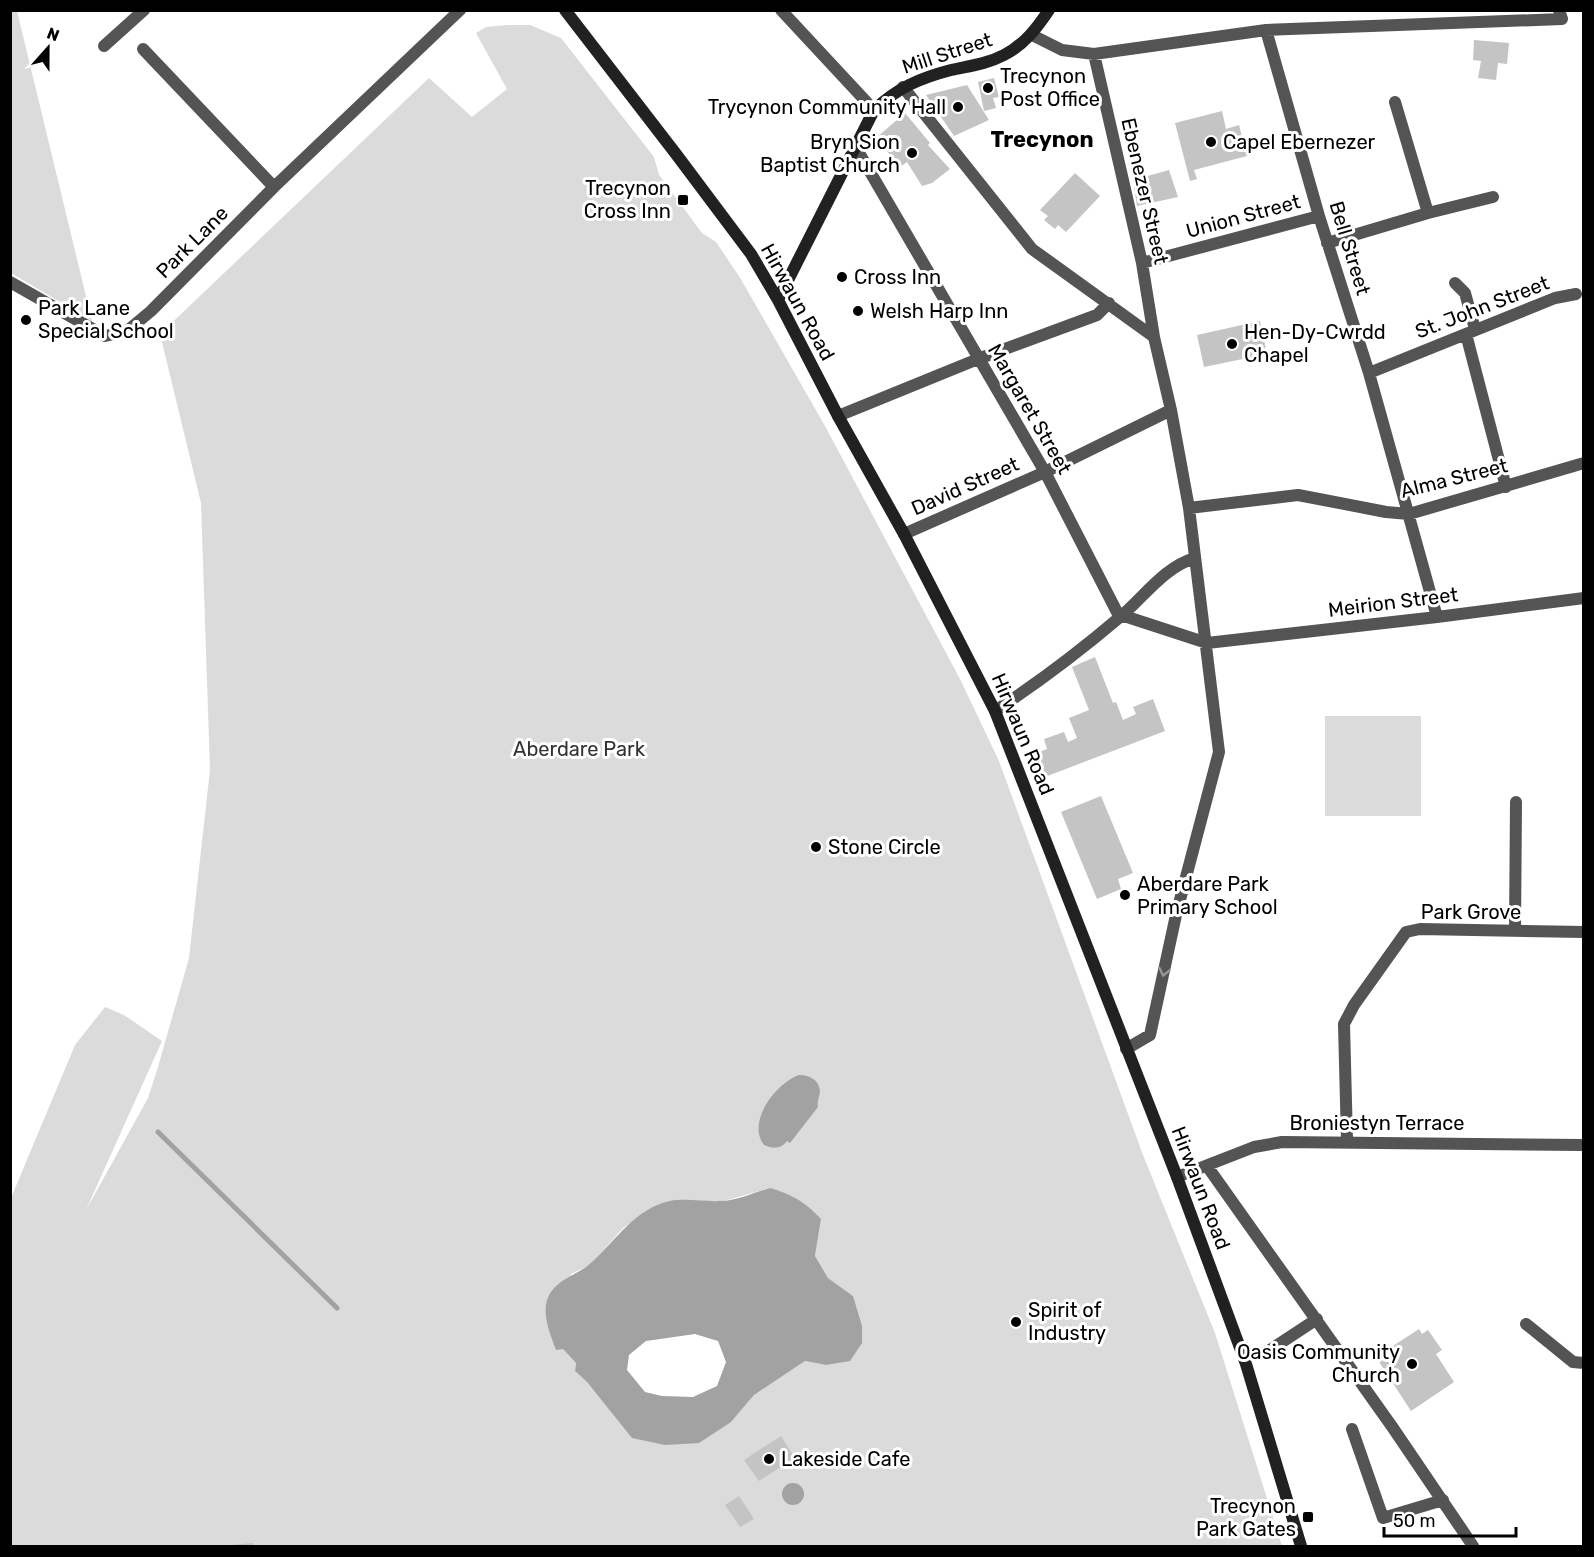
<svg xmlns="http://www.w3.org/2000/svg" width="1594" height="1557" font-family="Rubik,sans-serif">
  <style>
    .green { fill: #dbdbdb; fill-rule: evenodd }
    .water { fill: #a2a2a2; fill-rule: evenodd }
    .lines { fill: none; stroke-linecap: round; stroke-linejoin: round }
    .stream { stroke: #a2a2a2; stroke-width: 5 }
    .building { fill: #c4c4c4 }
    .minor { stroke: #545454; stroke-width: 12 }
    .secondary { stroke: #212121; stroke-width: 12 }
    .oneway { stroke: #989898 }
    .poi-dot { fill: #000; stroke: #fff; stroke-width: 2 }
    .labels { text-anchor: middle; stroke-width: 6; stroke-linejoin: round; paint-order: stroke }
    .street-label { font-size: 20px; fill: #000; stroke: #fff }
    .poi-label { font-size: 20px; fill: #000; stroke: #fff; text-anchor: start }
    .park-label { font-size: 20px; fill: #323232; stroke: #fff }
    .quarter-label { font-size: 22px; font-weight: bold; fill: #000; stroke: #fff }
  </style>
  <rect width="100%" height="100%" fill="#fff"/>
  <path class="green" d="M 17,10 L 17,11 L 92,321 L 11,273 L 10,11 Z
    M 507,25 L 530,25 L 561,38 L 654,157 L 659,175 L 702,233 L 716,242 L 739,276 L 825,426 L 960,679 L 999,761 L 1143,1155 L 1215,1333 L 1282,1546 L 11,1546 L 11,1198 L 75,1045 L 105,1007 L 124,1015 L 162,1041 L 86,1210 L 148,1098 L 158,1067 L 189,958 L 210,770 L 201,503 L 160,334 L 429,78 L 472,117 L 507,89 L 476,33 L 486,27 ZM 770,1188 L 821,1219 L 815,1256 L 828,1278 L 853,1296 L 826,1365 L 805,1361 L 754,1395 L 731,1422 L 608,1407 L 587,1382 L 575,1371 L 576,1363 L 563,1349 L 571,1274 L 590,1265 L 623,1228 L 670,1201 L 724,1201 Z
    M 1325,716 L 1421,716 L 1421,816 L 1325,816 Z"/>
  <path class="water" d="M 799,1075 C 809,1075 820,1080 820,1092 C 819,1098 817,1101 818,1107 L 790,1143 L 787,1141 C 781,1149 773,1149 764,1145 C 746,1122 776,1083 799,1075 Z
    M 770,1188 C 793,1195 804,1201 821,1219 L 815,1256 L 828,1278 L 853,1296 L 862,1326 L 862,1343 L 850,1361 L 826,1365 L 805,1361 L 754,1395 L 731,1422 L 699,1443 L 665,1445 L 632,1438 L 587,1382 L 575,1371 L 576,1363 L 563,1349 L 556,1350 C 551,1336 544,1320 546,1305 C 550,1280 576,1277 592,1262 C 616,1240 636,1208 670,1201 C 686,1198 705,1202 721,1201 C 737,1201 755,1192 770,1188 ZM 695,1334 L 718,1341 L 726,1362 L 717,1386 L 693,1397 L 662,1396 L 645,1392 L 627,1370 L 629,1355 L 646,1341 Z
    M782 1494a11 11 0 1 1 22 0a11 11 0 1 1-22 0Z"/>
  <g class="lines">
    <path class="stream" d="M 158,1132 L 337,1308"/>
  </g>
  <path class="building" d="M 1474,40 L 1509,43 L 1507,64 L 1498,63 L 1496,80 L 1478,78 L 1481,61 L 1473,60 Z
    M 994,78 L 999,97 L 993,98 L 996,108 L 984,111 L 978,82 Z
    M 967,85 L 989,120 L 954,136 L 926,95 Z
    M 1222,111 L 1226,129 L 1239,125 L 1247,156 L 1194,170 L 1197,179 L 1190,181 L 1175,123 Z
    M 905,113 L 930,143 L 928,145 L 950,169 L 932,183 L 922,186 L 907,162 L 900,167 L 876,138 Z
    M 1169,170 L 1178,197 L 1137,206 L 1133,180 Z
    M 1075,173 L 1100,196 L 1066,232 L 1058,225 L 1055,229 L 1044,220 L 1048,216 L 1040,210 Z
    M 1260,321 L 1267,354 L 1204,367 L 1197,335 Z
    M 1095,657 L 1113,703 L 1116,702 L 1123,720 L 1136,714 L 1133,707 L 1153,699 L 1165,731 L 1037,780 L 1028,756 L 1047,749 L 1044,739 L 1064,732 L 1068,742 L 1077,738 L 1069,718 L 1089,710 L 1072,667 Z
    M 1101,796 L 1133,873 L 1118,879 L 1121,889 L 1097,899 L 1061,812 Z
    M 1419,1329 L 1422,1334 L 1428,1330 L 1442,1350 L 1436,1354 L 1454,1382 L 1411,1411 L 1376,1357 Z
    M 781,1436 L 795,1458 L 759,1481 L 744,1460 Z
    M 739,1496 L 754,1519 L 740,1527 L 725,1505 Z
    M 253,1543 L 253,1546 L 231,1546 L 231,1545 Z"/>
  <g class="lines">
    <path class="minor" d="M 781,10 L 874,110
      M 1266,30 L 1319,216 L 1369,373 L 1437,617
      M 1032,35 L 1062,50 L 1094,54 L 1266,30 L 1562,19 L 1559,10
      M 104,46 L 144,10
      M 143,49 L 274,187
      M 1094,54 L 1142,263 L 1154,337
      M 903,87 L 1032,249 L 1154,337 L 1171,410 L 1189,508 L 1219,752 L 1176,915 L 1150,1035 L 1126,1049
      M 1395,102 L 1428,213
      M 855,146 L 1045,472 L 1118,614 L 1207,643 L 1437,617 L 1584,598
      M 1327,243 L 1428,213 L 1493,197
      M 1142,263 L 1319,216
      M 10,282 L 105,336 L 127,331 L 151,311 L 274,187 L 460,10
      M 1455,283 L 1465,293 L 1475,329
      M 1466,334 L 1506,487
      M 1369,373 L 1555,298 L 1576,294
      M 838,416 L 978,359 L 1097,315 L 1109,303
      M 1189,508 L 1298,495 L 1386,512 L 1409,514 L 1584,463
      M 904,534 L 1045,472 L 1171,410
      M 995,711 C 1039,682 1080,651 1120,617 C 1144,597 1164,567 1195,558
      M 1515,931 L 1516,802
      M 1347,1141 L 1344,1024 L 1354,1005 L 1406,932 L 1420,929 L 1584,932
      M 1207,1166 L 1393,1428 L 1473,1546
      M 1177,1177 L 1254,1147 L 1282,1142 L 1584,1145
      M 1526,1324 L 1573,1362 L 1584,1363
      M 1267,1352 L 1317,1319
      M 1352,1429 L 1383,1518 L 1443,1500"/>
    <path class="secondary" d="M 565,10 L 676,154 L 751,254 L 778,300 L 838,416 L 904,534 L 995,711 L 1177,1177 L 1246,1364 L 1301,1546
      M 778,300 L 874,110 C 897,88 920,78 951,70 C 969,66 987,64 1004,55 C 1024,45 1037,28 1049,10"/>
  </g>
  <defs><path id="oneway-chevron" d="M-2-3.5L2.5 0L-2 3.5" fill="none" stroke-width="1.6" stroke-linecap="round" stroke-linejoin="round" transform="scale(1.5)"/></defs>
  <use class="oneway" href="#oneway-chevron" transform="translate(1164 972) rotate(102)"/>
  <g class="poi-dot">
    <circle cx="988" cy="88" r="6"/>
    <circle cx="958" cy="107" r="6"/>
    <circle cx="1211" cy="142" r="6"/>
    <circle cx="912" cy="153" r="6"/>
    <rect x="677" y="194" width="12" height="12" rx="3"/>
    <circle cx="842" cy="277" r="6"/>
    <circle cx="858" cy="311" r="6"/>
    <circle cx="26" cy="320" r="6"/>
    <circle cx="1232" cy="344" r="6"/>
    <circle cx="816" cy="847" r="6"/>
    <circle cx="1125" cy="895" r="6"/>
    <circle cx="1016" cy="1322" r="6"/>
    <circle cx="1412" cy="1364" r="6"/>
    <circle cx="769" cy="1459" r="6"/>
    <rect x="1302" y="1511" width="12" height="12" rx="3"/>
  </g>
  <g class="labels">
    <g class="street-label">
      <text transform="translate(947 53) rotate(-18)" y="7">Mill Street</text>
      <text transform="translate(1145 191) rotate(77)" y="7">Ebenezer Street</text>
      <text transform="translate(1243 216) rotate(-15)" y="7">Union Street</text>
      <text transform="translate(192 242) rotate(-45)" y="7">Park Lane</text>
      <text transform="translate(1350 248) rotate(73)" y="7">Bell Street</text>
      <text transform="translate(798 302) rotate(61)" y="7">Hirwaun Road</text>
      <text transform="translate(1482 307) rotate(-21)" y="7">St. John Street</text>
      <text transform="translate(1030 409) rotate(60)" y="7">Margaret Street</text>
      <text transform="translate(1454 478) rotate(-14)" y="7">Alma Street</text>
      <text transform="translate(965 486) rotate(-24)" y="7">David Street</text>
      <text transform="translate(1393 602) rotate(-7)" y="7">Meirion Street</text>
      <text transform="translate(1023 734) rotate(67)" y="7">Hirwaun Road</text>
      <text x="1471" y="919">Park Grove</text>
      <text x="1377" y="1130">Broniestyn Terrace</text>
      <text transform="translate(1201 1188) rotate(69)" y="7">Hirwaun Road</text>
    </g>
    <g class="poi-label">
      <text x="1000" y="83">Trecynon<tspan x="1000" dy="23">Post Office</tspan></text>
      <text x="946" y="114" text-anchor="end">Trycynon Community Hall</text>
      <text x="900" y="149" text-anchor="end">Bryn Sion<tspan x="900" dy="23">Baptist Church</tspan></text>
      <text x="1223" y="149">Capel Ebernezer</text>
      <text x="671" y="195" text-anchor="end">Trecynon<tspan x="671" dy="23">Cross Inn</tspan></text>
      <text x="854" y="284">Cross Inn</text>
      <text x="38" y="315">Park Lane<tspan x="38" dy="23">Special School</tspan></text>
      <text x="870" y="318">Welsh Harp Inn</text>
      <text x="1244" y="339">Hen-Dy-Cwrdd<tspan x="1244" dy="23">Chapel</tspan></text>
      <text x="828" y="854">Stone Circle</text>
      <text x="1137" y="891">Aberdare Park<tspan x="1137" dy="23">Primary School</tspan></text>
      <text x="1028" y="1317">Spirit of<tspan x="1028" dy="23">Industry</tspan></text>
      <text x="1400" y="1359" text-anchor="end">Oasis Community<tspan x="1400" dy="23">Church</tspan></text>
      <text x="781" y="1466">Lakeside Cafe</text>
      <text x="1296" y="1513" text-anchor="end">Trecynon<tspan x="1296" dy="23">Park Gates</tspan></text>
    </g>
    <g class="park-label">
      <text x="579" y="756">Aberdare Park</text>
    </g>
    <g class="quarter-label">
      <text x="1042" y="147">Trecynon</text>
    </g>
  </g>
  <rect width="1594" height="1557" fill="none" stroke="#000000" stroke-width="24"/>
  <g transform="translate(48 48) rotate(21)" stroke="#ffffff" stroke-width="4.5" paint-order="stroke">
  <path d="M0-4.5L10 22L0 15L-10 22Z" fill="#000000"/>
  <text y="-9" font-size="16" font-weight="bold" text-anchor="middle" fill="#000000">N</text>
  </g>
  <path d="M1384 1527v9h132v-9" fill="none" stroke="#000000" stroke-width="3"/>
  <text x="1393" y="1527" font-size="18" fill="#000000" stroke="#ffffff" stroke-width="4.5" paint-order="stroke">50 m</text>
</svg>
